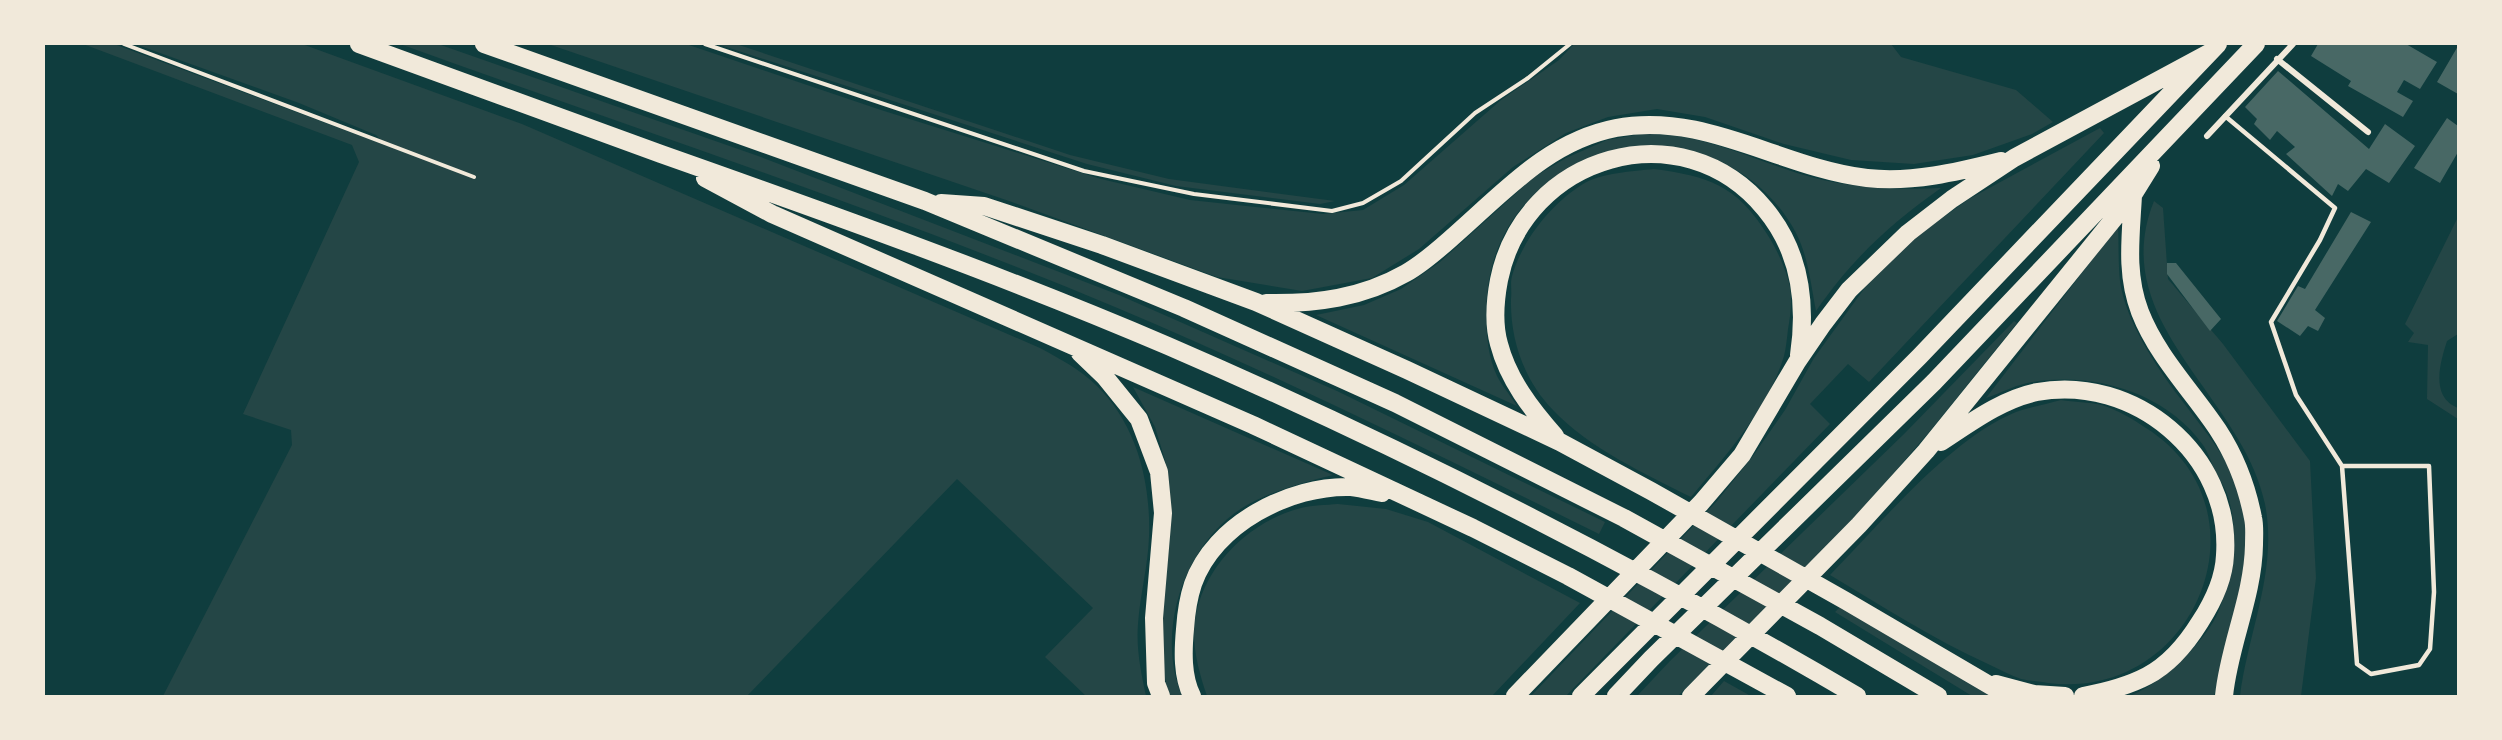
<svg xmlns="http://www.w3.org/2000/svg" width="2502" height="740" font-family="'Archivo Narrow',sans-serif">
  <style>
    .green { fill: #244646 }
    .building { fill: #486865 }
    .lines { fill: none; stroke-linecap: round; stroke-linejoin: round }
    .path { stroke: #f1e9da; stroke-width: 4 }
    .service { stroke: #f1e9da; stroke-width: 4.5 }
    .minor { stroke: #f1e9da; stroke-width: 6 }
    .motorway { stroke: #f1e9da; stroke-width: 18 }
  </style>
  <rect width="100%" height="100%" fill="#0f3d3e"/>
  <path class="green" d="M 83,44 L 114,44 L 387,146 L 376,135 L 299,103 L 135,44 L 302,44 L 522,124 L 1040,348 C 1060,359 1080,369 1097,386 C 1137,425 1151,483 1149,537 C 1148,566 1140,595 1138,624 C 1136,649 1141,672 1146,696 L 1086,696 L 1045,657 L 1093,608 L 957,479 L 747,696 L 163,696 L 292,445 L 291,430 L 243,414 L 359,162 L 352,145 Z
    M 400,44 L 438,44 L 761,157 L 1119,295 L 1337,391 L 1605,522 L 1599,534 C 1439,455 1279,376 1115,307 C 881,209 638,130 400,44 Z
    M 548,44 L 686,44 L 881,110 L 1101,179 L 1190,200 L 1323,214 L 1363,210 L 1404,185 L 1501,100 L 1559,60 L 1574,44 L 1891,44 L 1901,57 L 2016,90 L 2053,122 L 2032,134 L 1973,155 L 1914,164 L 1851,160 L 1784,144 L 1705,117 L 1657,109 L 1608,117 L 1566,133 L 1513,167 L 1419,249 L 1372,278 L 1302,291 L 1217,277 L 1009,201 Z
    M 717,44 L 736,44 L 1070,155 L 1169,179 L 1335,201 L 1320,204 L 1176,186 L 1087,164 Z
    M 2100,128 L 2104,133 L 1869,382 L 1848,364 L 1810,404 L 1830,424 L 1566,696 L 1531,696 L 1717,501 L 1753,456 L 1785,410 L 1814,358 L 1869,282 L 1911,240 L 1969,199 Z
    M 1647,133 C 1659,135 1672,135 1683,137 C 1723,144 1759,161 1797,173 C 1844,188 1893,190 1941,188 C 1890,224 1852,259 1816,311 C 1811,285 1808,256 1796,233 C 1720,91 1500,135 1487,296 C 1485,321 1486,353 1497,376 C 1502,386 1511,396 1517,406 L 1316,315 L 1364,305 L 1401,289 L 1440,262 L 1534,177 L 1566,158 L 1607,140 Z
    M 1654,169 C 1707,176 1737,185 1767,234 C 1776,248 1783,263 1788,279 C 1793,295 1791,313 1788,329 C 1787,338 1786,348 1784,356 C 1768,409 1726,455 1691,497 C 1645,474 1589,448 1553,410 C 1524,380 1510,340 1511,299 C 1512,291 1510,283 1512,276 C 1522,240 1552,203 1583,184 C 1601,173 1633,171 1654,169 Z
    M 2154,201 L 2163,208 L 2168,279 L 2223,344 L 2310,461 L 2316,578 L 2301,696 L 2240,696 C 2248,632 2278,570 2265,504 C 2243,396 2105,322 2154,201 Z
    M 2458,217 L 2458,334 L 2447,341 C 2440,363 2430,397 2458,408 L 2458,419 L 2427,399 L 2428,345 L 2408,342 L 2414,333 L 2405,324 Z
    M 2118,226 C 2119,244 2118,263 2120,281 C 2125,320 2157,368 2180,398 C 2205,432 2233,462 2243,503 C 2256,560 2228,641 2214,696 L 2130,696 C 2153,686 2170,672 2188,654 C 2199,642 2213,626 2219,610 C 2233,576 2240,529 2227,494 C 2224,486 2219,478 2215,470 C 2211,462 2208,452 2203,445 C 2166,393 2095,372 2033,382 C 2017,384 2001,393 1986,398 Z
    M 2014,321 L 2017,323 L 1930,431 L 1860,512 L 1678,696 L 1637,696 L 1670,661 L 1905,433 Z
    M 1133,387 L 1333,475 C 1302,483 1270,491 1242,508 C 1184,545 1155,632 1182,696 L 1168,696 L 1159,640 L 1170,538 L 1170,496 L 1165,460 L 1155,427 Z
    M 2061,400 C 2074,402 2089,402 2102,405 C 2117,410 2133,419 2146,428 C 2274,509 2196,702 2048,683 C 2040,681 2030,681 2021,679 C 2010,675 1999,669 1988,664 C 1933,639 1882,606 1830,575 C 1880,524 1951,438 2016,412 C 2030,407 2047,404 2061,400 Z
    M 1338,504 L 1386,509 L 1428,522 L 1580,603 L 1492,696 L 1207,696 C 1199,673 1191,644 1195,619 C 1204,565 1250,521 1301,508 C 1313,505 1326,505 1338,504 Z
    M 1840,607 L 1990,696 L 1972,696 L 1835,612 Z
    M 1724,681 L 1749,695 L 1752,696 L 1711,696 Z"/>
  <path class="building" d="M 2318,44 L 2406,44 L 2437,62 L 2420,89 L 2404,80 L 2397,92 L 2413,101 L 2403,117 L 2348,86 L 2351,81 L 2311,56 Z
    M 2458,46 L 2458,94 L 2437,82 Z
    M 2278,71 L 2369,149 L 2385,124 L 2415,146 L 2389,183 L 2366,169 L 2348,191 L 2338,184 L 2332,196 L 2286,154 L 2295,147 L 2277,131 L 2270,140 L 2254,124 L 2257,119 L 2245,107 Z
    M 2447,118 L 2458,126 L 2458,152 L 2440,183 L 2414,168 Z
    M 2351,212 L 2371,222 L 2315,310 L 2325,318 L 2318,331 L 2308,326 L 2300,336 L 2277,321 L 2298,286 L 2305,289 Z
    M 2167,263 L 2176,263 L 2221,319 L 2210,331 L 2167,274 Z"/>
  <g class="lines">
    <path class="path" d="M 124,44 L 474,177
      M 705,44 L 1084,171 L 1194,194 L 1332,211 L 1363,203 L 1401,181 L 1475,113 L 1528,78 L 1570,44"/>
    <path class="service" d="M 2225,116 L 2335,208 L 2320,240 L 2271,322 L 2296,395 L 2342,466 L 2357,664 L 2371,674 L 2419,665 L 2430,649 L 2434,592 L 2429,466 L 2342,466"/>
    <path class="minor" d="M 2277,59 L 2368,132
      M 2207,136 L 2293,44"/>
    <path class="motorway" d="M 359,44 C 460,80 560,118 661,154 C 831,214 1002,275 1168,346 C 1404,448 1635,566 1857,696
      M 484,44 L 925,201 L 1184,308 L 1395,403 L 1624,518 L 1820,626 L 1938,696
      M 705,178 L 772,214 L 1253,425 L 1473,528 L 1568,576 L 1787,696
      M 2133,195 C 2131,235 2125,273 2140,312 C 2157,356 2192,391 2218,430 C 2235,456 2247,487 2253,518 C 2255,526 2254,536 2254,545 C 2253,597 2229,645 2224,696
      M 941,203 L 984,206 L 1102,245 L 1256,302 L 1407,370 L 1560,442 L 1651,491 L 1846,601 L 2008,696
      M 1266,303 C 1316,304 1362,298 1406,273 C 1424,263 1440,248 1456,234 C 1505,191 1549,141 1616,128 C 1705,111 1781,168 1867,178 C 1912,183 1957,172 2001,161
      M 1080,353 L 1105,377 L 1139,419 L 1159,472 L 1163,513 L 1154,618 L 1156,683 L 1161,696
      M 1555,436 C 1531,409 1508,379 1499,344 C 1493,323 1495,301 1499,280 C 1524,155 1682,108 1765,209 C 1800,251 1807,302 1799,355
      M 1941,442 C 1970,423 2002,399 2037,392 C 2133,374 2232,454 2225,555 C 2224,579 2213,602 2200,622 C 2187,643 2170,664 2147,676 C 2126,687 2105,692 2083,696
      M 1996,684 L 2034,694 L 2065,696
      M 1192,696 C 1182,676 1183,651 1185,629 C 1186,614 1188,599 1193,584 C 1214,524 1290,485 1351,487 C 1361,488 1372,491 1382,493
      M 1515,696 L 1701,503 L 1742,455 L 1797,362 L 1823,324 L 1849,290 L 1908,233 L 1952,199 L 2014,158 L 2209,53
      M 1581,696 L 1920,356 L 2218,44
      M 1616,696 L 1651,659 L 1934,382 L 2256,44
      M 1691,696 L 1859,525 L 1926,451 L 2133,195 L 2151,166"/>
  </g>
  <rect width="2502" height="740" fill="none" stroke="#f1e9da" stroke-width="90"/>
</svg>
